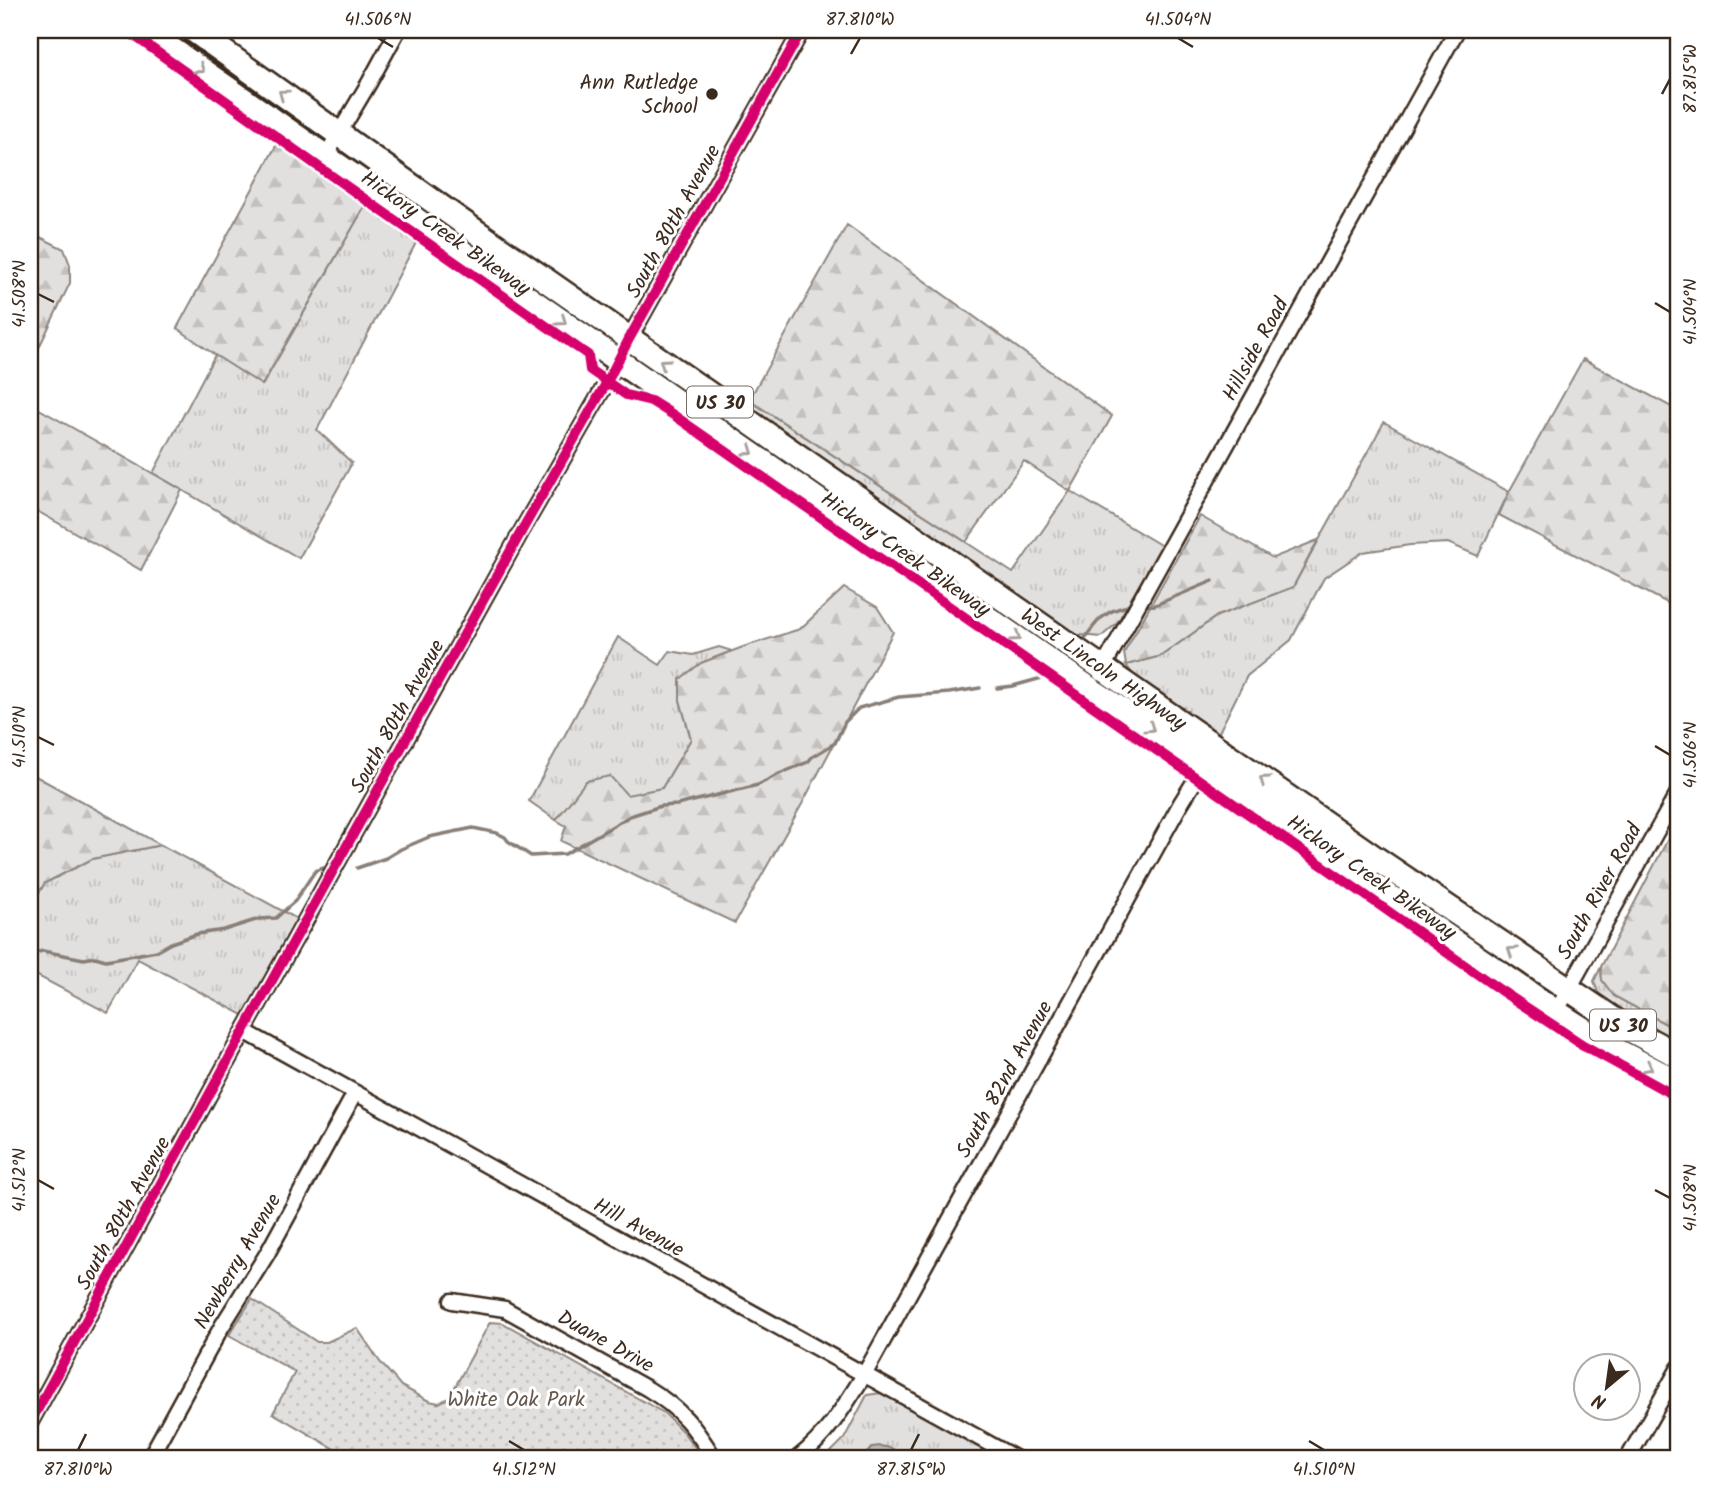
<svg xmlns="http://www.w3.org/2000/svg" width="1709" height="1488" font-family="Kalam,sans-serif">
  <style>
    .grass { fill: url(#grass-tufts); stroke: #8e857e; stroke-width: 2 }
    .forest { fill: url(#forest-firs); stroke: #8e857e; stroke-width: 2 }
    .park { fill: url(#park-dots); stroke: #8e857e; stroke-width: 2 }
    .water { fill: #bcb6b3; stroke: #887e77; stroke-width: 2 }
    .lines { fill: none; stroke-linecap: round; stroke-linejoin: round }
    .stream { stroke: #887e77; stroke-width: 3.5 }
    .minor-casing { stroke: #3b2a1e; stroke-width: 19 }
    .primary-casing { stroke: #3b2a1e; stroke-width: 28 }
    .minor { stroke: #fff; stroke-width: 14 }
    .primary { stroke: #fff; stroke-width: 23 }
    .cycleway-casing { stroke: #fff; stroke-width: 15 }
    .cycleway { stroke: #d6006c; stroke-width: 10 }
    .oneway { stroke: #a79f9a }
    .ticks { fill: none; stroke: #3b2a1e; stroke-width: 2.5 }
    .poi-dot { fill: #3b2a1e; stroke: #fff; stroke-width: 2.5 }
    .labels { text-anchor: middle; stroke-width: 6; stroke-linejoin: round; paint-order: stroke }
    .shield { fill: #fff; stroke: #766a62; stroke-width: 2 }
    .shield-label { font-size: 19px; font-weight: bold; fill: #3b2a1e }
    .poi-label { font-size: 21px; fill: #3b2a1e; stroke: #fff; text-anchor: end }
    .street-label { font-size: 21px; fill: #3b2a1e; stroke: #fff }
    .park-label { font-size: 21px; fill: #65584e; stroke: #fff }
    .neatline { fill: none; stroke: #3b2a1e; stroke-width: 2.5 }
    .ticks-label { font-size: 18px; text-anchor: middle; fill: #3b2a1e }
  </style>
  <defs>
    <pattern id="grass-tufts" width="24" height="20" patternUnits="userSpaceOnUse" patternTransform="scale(1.75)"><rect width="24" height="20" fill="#e2e0de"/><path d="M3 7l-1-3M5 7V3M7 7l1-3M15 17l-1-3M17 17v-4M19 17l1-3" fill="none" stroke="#c3c0be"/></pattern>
    <pattern id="forest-firs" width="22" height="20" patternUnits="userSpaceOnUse" patternTransform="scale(1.75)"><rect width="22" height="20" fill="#e2e0de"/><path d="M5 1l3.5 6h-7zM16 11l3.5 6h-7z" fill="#c3c0be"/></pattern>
    <pattern id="park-dots" width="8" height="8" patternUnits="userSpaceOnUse" patternTransform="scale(1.75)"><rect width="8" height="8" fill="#e2e0de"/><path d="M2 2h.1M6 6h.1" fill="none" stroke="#c3c0be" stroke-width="1.8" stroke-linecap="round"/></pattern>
  </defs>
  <rect width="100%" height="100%" fill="#fff"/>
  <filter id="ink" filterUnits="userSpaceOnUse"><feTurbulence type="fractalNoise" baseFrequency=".0143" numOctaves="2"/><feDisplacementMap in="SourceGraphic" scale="14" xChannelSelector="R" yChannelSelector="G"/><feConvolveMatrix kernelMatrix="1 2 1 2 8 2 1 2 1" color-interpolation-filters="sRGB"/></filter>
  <g filter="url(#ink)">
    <path class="grass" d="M 365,206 L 417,241 L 317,430 L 352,463 L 299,558 L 153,473 L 215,355 L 263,384 Z
      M 749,400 L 1013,573 L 1070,491 L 1162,546 L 1117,623 L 1101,637 L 1070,634 L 745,407 Z
      M 1384,422 L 1509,492 L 1478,556 L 1448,543 L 1410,545 L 1363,552 L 1324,578 L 1291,640 L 1247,676 L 1217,736 L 1138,681 L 1126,665 L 1161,656 L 1217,616 L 1293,587 Z
      M 618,637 L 660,665 L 670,651 L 693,655 L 719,647 L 732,651 L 701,663 L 680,700 L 691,739 L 662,788 L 626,796 L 587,781 L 556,820 L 529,801 Z
      M 161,845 L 299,920 L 245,1016 L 138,959 L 108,1013 L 30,972 L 30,907 L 45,883 L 92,859 Z
      M 1601,967 L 1602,980 L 1614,996 L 1679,1031 L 1679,1047 L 1601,1001 L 1594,981 Z
      M 881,1393 L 1000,1458 L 825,1458 L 844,1439 L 867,1395 Z"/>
    <path class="forest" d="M 278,142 L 365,206 L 262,385 L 215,355 L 177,328 Z
      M 847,225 L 1112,416 L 1070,491 L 1024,461 L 966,542 L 749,400 Z
      M 30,232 L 64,249 L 70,265 L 70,283 L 30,366 Z
      M 1583,359 L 1679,411 L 1679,609 L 1499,515 L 1509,492 Z
      M 30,401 L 34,406 L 182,490 L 141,570 L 30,507 L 30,415 L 34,406 L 30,404 Z
      M 1200,516 L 1273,558 L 1318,540 L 1293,587 L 1217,616 L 1161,656 L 1126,665 L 1124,653 Z
      M 844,588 L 877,607 L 893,632 L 802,804 L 735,923 L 561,841 L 566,826 L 556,820 L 586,781 L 610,776 L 627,795 L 662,788 L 691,739 L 680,700 L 680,679 L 701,663 L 743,647 L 800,629 Z
      M 30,773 L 161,845 L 92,859 L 45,883 L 30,907 Z
      M 1679,818 L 1679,1031 L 1614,996 L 1602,980 L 1601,967 Z"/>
    <path class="park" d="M 252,1299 L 317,1342 L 327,1342 L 357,1328 L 380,1362 L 401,1386 L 429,1401 L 439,1403 L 449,1398 L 490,1322 L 503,1323 L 664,1413 L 683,1432 L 703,1458 L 350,1458 L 273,1413 L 295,1372 L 229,1335 Z"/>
    <path class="water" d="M 880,1446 L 891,1448 L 903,1456 L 903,1458 L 863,1458 L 872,1447 Z"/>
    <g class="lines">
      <path class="stream" d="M 1144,606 L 1155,605 L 1213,581
        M 1083,641 C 1096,622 1103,611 1128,606
        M 997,688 L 1013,686 L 1049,676
        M 357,868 L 386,858 L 401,849 L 429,837 L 473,828 L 497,833 L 505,837 L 508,841 L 531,856 L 565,854 L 630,816 L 661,806 L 677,805 L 758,785 L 779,774 L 808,762 L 812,757 L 835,743 L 845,722 L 859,708 L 899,697 L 949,693 L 980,688
        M 30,954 L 43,951 L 84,959 L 95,957 L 106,960 L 157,951 L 171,943 L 197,934 L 224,930 L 259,919 L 276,918 L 295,901 L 315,871 L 323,868"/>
      <defs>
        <path id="minor" d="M 325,157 L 369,83 L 398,30
          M 1100,673 L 1457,30
          M 1556,1012 L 1679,791
          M 244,1031 L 1015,1458
          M 452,1301 L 505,1309 L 648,1389 C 681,1409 694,1426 714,1458
          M 30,1423 L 244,1031 L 526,523 L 607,382 L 629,339 L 802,30
          M 165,1458 L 154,1450 L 222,1326 L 267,1254 L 355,1093
          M 798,1458 C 828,1434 844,1407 864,1375 L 1181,803 L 1196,779 L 1212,770 L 1215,764
          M 1628,1458 L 1679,1368"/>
        <path id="primary" d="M 144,30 L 852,524 L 1093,691 L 1212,770 L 1367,881 L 1556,1012 L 1614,1049 L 1679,1083
          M 193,30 L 458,219 L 1375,858 L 1625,1027 L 1679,1056"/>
      </defs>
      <use href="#minor" class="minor-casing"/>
      <use href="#primary" class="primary-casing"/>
      <use href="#minor" class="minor"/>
      <use href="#primary" class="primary"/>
      <defs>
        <path id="cycleway" d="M 126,30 L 319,167 L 575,346 L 588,355 L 590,370 L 626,395 L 651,401 L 675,416 L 1368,897 L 1500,990 L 1583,1045 L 1679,1098
          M 30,1423 L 244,1031 L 526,523 L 607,382 L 629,339 L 802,30"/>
      </defs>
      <use href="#cycleway" class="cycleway-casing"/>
      <use href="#cycleway" class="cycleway"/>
    </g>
    <defs><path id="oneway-chevron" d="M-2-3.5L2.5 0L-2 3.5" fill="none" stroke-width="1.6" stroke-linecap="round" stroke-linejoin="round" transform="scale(1.75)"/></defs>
    <g class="oneway">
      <use href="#oneway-chevron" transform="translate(200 69) rotate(35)"/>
      <use href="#oneway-chevron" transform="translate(283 94) rotate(-144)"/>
      <use href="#oneway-chevron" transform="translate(562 321) rotate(35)"/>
      <use href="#oneway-chevron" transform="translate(664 363) rotate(-145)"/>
      <use href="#oneway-chevron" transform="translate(749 451) rotate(35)"/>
      <use href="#oneway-chevron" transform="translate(1016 637) rotate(35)"/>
      <use href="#oneway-chevron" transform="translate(1150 728) rotate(34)"/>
      <use href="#oneway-chevron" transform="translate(1264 780) rotate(-145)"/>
      <use href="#oneway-chevron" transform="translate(1512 951) rotate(-146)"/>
      <use href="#oneway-chevron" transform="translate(1648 1067) rotate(28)"/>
    </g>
  </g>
  <path class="ticks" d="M 378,38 L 393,47M 1178,38 L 1193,47M 851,54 L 860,38M 1662,94 L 1670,79M 38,294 L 54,302M 1655,303 L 1670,312M 38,737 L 54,745M 1655,746 L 1670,755M 38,1180 L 54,1189M 1655,1190 L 1670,1198M 509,1441 L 524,1450M 1309,1441 L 1324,1450M 78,1450 L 86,1434M 911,1450 L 919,1434"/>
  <circle class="poi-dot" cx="712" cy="94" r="7"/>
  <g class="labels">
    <g class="shield">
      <rect x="687" y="386.5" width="66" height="31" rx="5"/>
      <rect x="1590" y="1009.5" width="66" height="31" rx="5"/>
    </g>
    <g class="shield-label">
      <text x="720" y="409">US 30</text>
      <text x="1623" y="1032">US 30</text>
    </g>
    <g class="poi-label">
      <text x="698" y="89">Ann Rutledge<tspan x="698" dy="24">School</tspan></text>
    </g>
    <g class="street-label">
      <text transform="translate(673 221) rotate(-61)" y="7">South 80th Avenue</text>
      <text transform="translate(446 233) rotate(35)" y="7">Hickory Creek Bikeway</text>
      <text transform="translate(1255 349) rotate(-61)" y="7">Hillside Road</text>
      <text transform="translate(906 554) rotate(35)" y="7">Hickory Creek Bikeway</text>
      <text transform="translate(1104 669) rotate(35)" y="7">West Lincoln Highway</text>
      <text transform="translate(397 716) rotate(-61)" y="7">South 80th Avenue</text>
      <text transform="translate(1372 877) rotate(35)" y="7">Hickory Creek Bikeway</text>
      <text transform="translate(1599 891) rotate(-61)" y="7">South River Road</text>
      <text transform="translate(1004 1079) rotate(-61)" y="7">South 82nd Avenue</text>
      <text transform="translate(123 1213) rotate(-61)" y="7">South 80th Avenue</text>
      <text transform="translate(639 1227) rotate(29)" y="7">Hill Avenue</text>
      <text transform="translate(237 1261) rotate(-60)" y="7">Newberry Avenue</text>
      <text transform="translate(606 1341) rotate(29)" y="7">Duane Drive</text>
    </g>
    <g class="park-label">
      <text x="516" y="1406">White Oak Park</text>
    </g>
  </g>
  <rect width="1709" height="1488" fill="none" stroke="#fff" stroke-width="77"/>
  <g transform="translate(1607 1387) rotate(209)"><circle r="33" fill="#ffffff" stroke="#b1aaa5" stroke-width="2"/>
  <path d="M0-5L12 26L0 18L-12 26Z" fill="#3b2a1e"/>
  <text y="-10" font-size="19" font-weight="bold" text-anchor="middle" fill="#3b2a1e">N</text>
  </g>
  <rect x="38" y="38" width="1632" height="1412" class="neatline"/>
  <g class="ticks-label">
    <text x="378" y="25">41.506°N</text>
    <text x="860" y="25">87.810°W</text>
    <text x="1178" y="25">41.504°N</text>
    <text transform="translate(1690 79) rotate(-90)" y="6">87.815°W</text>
    <text transform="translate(19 294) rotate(-90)" y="6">41.508°N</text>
    <text transform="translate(1690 312) rotate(-90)" y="6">41.504°N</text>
    <text transform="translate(19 737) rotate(-90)" y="6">41.510°N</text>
    <text transform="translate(1690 755) rotate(-90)" y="6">41.506°N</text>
    <text transform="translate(19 1180) rotate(-90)" y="6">41.512°N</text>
    <text transform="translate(1690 1198) rotate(-90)" y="6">41.508°N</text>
    <text x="78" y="1475">87.810°W</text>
    <text x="524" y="1475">41.512°N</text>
    <text x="911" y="1475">87.815°W</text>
    <text x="1324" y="1475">41.510°N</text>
  </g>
</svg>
